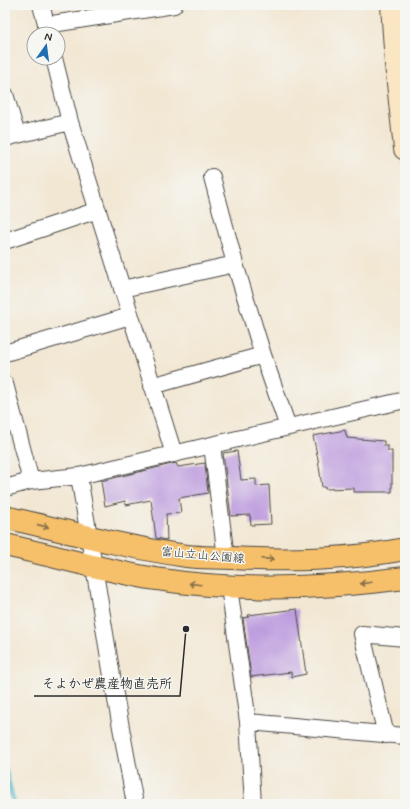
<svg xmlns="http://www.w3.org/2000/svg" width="410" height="809" font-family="Mynerve,'Klee One',sans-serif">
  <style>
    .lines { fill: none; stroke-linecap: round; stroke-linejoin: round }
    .stream { stroke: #48b4c5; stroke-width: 5 }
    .building { fill: #bd9cde }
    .minor-casing { stroke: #494744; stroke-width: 18 }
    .secondary-casing { stroke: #494744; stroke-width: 24 }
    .primary-casing { stroke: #494744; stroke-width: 24 }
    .minor { stroke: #fff; stroke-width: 16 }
    .secondary { stroke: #fbe6c4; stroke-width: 22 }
    .primary { stroke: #f6c06b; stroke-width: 22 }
    .oneway { stroke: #866e48 }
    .labels { text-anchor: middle; stroke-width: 3; stroke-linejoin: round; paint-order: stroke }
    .street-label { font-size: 12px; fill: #2b2b2b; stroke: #f6f6f2 }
    .leader { fill: none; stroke: #2b2b2b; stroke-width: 1.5 }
    .callout-dot { fill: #2b2b2b; stroke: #f6f6f2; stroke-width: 1.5 }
    .callout-label { font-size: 13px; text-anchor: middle; font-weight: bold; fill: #2b2b2b; stroke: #f6f6f2; stroke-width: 3; stroke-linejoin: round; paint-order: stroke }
  </style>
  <rect width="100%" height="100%" fill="#f6f6f2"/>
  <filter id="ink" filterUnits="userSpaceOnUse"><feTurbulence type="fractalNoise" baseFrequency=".025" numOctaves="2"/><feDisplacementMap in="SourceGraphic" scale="8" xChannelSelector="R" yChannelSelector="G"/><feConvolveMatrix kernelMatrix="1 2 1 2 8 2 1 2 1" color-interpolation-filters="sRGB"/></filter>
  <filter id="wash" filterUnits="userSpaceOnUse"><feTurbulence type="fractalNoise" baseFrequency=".012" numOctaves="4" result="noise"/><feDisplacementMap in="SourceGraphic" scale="16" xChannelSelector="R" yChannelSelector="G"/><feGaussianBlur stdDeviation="0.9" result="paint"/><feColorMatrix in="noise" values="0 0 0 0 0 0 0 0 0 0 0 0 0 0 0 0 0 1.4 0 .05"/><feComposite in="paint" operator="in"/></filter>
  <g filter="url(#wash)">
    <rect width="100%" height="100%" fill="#f2e7d3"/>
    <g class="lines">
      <path class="stream" d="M 5,769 L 14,804"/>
    </g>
    <g id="blocks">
      <path class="building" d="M 345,430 L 347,438 L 384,441 L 384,446 L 388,446 L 388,451 L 392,451 L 392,492 L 354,492 L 354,488 L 325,489 L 325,487 L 322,487 L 318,459 L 313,436 Z
        M 237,451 L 241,480 L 256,479 L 256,486 L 269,485 L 271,524 L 251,525 L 250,515 L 231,516 L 223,453 Z
        M 176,463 L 178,467 L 205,463 L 208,493 L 179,498 L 181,513 L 166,514 L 167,540 L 156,538 L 151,500 L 126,505 L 125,501 L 105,506 L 101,481 Z
        M 297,609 L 306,674 L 292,677 L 291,672 L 251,677 L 243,618 L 249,617 L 248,615 Z"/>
    </g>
  </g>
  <g filter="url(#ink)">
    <use href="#blocks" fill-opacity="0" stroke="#494744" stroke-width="1"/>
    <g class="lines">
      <defs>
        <path id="minor" d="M 41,5 L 49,34
          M 46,25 L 174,5
          M 54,58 L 70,122 L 174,454
          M 5,94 L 17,135
          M 5,138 L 70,122
          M 212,177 L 235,264
          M 5,241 L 98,210
          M 122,289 L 235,264 L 263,355 L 152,386
          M 5,353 L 130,316
          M 263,355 L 288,427
          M 5,384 L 31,481 L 79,476
          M 212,445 L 226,558
          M 5,488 L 31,481
          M 229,587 L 248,722 L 253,804
          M 248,722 L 405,736
          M 386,735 L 362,634 L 405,638
          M 135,804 L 116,700 L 79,476 L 405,400"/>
        <path id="secondary" d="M 392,5 L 396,64 L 405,149"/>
        <path id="primary" d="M 5,517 C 65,531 125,547 187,556 C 201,558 217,557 232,558 C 290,561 348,560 405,549
          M 5,545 C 55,556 106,571 156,579 C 239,592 322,589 405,578"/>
      </defs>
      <use href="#minor" class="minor-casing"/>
      <use href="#secondary" class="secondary-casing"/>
      <use href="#primary" class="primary-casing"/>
      <use href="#minor" class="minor"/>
      <use href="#secondary" class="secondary"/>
      <use href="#primary" class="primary"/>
    </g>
    <defs><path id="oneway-shaft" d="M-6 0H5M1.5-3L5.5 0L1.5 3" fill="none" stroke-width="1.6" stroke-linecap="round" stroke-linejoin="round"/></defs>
    <g class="oneway">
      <use href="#oneway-shaft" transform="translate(43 526) rotate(13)"/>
      <use href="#oneway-shaft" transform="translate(268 559) rotate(1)"/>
      <use href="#oneway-shaft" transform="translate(366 583) rotate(173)"/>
      <use href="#oneway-shaft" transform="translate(195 584) rotate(-173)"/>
    </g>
  </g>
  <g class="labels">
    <g class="street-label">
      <text transform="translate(203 555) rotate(5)" y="4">富山立山公園線</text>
    </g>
  </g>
  <path class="leader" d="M186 629L180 696H34"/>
  <circle class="callout-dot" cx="186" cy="629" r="4"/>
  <g class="callout-label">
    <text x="107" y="688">そよかぜ農産物直売所</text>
  </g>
  <rect width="410" height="809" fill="none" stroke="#f6f6f2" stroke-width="20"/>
  <g transform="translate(46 46) rotate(14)"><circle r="19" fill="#f6f6f2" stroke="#a5a5a2"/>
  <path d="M0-3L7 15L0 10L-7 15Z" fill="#1f6fb2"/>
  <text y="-6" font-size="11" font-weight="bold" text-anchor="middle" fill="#2b2b2b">N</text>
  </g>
</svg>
